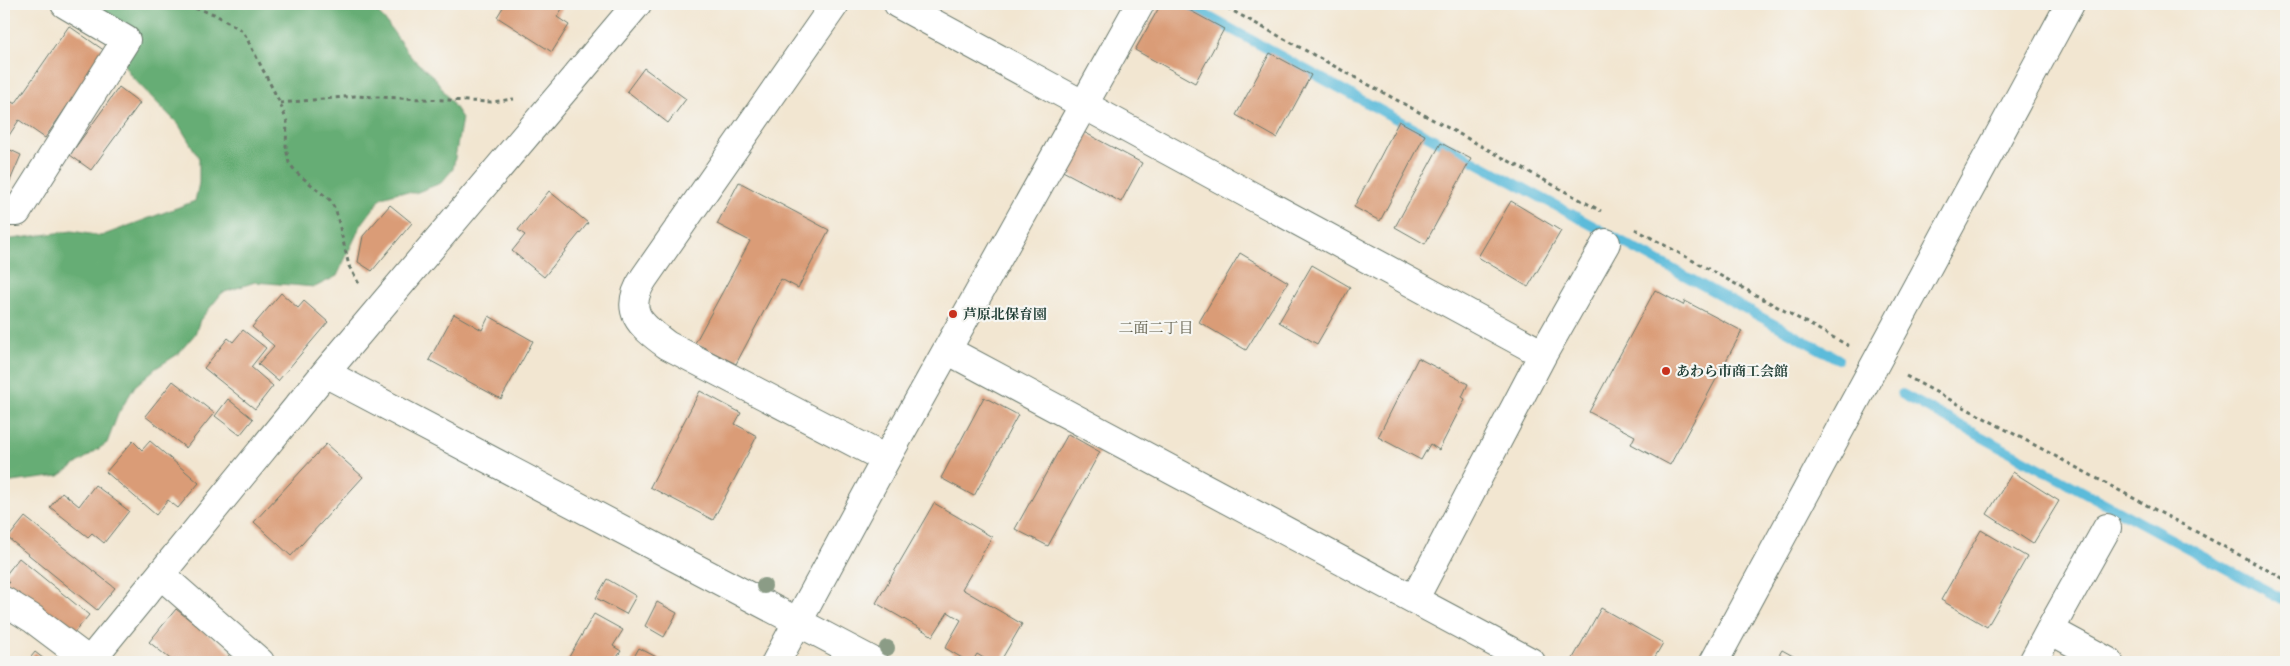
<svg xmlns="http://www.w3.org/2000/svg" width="2290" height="666" font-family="'IM FELL French Canon','Noto Serif JP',serif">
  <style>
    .forest { fill: #66ad74; stroke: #427554 }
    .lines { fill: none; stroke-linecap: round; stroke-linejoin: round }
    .stream { stroke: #5bbbda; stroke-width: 10 }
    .building { fill: #da9c77 }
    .minor-casing { stroke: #69786b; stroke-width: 30 }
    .path { stroke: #69786b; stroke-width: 3; stroke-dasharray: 4 4; stroke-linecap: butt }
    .minor { stroke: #fff; stroke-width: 28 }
    .tree { fill: #8b9c86 }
    .poi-dot { fill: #c8321e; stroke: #f6f6f2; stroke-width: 2 }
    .labels { text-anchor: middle; stroke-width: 4.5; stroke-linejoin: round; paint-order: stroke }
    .poi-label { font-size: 14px; font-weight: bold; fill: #1f3d34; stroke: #f6f6f2; text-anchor: start }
    .neighbourhood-label { font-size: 15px; fill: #605e4b; stroke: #f6f6f2 }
  </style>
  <rect width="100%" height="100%" fill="#f6f6f2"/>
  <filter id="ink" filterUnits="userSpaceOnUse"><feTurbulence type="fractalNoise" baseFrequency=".02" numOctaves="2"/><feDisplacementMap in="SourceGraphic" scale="10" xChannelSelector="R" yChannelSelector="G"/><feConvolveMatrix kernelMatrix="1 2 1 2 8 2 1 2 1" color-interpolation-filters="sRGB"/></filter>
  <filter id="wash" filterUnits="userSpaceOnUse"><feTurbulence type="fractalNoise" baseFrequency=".0096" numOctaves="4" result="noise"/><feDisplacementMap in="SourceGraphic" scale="20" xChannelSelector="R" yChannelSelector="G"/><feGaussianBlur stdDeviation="1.12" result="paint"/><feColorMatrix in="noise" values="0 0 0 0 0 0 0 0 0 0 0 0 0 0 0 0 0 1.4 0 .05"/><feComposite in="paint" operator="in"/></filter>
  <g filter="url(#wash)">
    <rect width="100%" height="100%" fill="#f2e6d1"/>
    <path class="forest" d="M 87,4 L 369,4 L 384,19 L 412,58 L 435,78 L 462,118 L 453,169 L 441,183 L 415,193 L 399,192 L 382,197 L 361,225 L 337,276 L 315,287 L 255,282 L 222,293 L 200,320 L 195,334 L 178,354 L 156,368 L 135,386 L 118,414 L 107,443 L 59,476 L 4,483 L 4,240 L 72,231 L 101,236 L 195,201 L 199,183 L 199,158 L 179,125 L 132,77 L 105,36 Z"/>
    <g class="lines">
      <path class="stream" d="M 1185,4 L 1838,359
        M 1902,394 L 2286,601"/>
    </g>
    <g id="blocks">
      <path class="building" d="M 505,4 L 565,4 L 557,17 L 569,25 L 552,52 L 497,17 Z
        M 1161,4 L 1178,4 L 1224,29 L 1195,83 L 1135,50 Z
        M 69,26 L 105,51 L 45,138 L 19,120 L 8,137 L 4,134 L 4,97 L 15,104 Z
        M 1270,53 L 1311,75 L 1277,138 L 1236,115 Z
        M 644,68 L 686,99 L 668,123 L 627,91 Z
        M 119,87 L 140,103 L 91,170 L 70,155 Z
        M 1399,121 L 1425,135 L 1380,221 L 1354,207 Z
        M 1078,129 L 1142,163 L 1121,202 L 1057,168 Z
        M 1441,143 L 1471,159 L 1425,244 L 1395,227 Z
        M 4,147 L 21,155 L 4,195 Z
        M 739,182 L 829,230 L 798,288 L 781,279 L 736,364 L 695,343 L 750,241 L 717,224 Z
        M 549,191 L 588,223 L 544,277 L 512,251 L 525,235 L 518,230 Z
        M 1511,201 L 1561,231 L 1528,287 L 1478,257 Z
        M 390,205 L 412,223 L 372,271 L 358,262 L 363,236 Z
        M 1240,253 L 1288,282 L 1246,350 L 1199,322 Z
        M 1312,265 L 1350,287 L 1317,344 L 1279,322 Z
        M 1655,290 L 1683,305 L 1685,301 L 1742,331 L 1670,465 L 1631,444 L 1635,436 L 1589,412 Z
        M 281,293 L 298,308 L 304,301 L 328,322 L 278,381 L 258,364 L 274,346 L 252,327 Z
        M 454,314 L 482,330 L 489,316 L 533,341 L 501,399 L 429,360 Z
        M 243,330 L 266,348 L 251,367 L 273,386 L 255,409 L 204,368 L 228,338 L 233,342 Z
        M 1418,358 L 1468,384 L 1462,397 L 1465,399 L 1439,450 L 1430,444 L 1421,460 L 1378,437 Z
        M 173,381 L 214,413 L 186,448 L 145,416 Z
        M 700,391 L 741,413 L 735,424 L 757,436 L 713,520 L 650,487 Z
        M 984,397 L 1018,415 L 974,496 L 941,478 Z
        M 228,399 L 253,419 L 240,435 L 215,416 Z
        M 1068,434 L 1100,452 L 1048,546 L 1015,529 Z
        M 133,441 L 142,450 L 150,441 L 199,483 L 178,508 L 168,500 L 156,515 L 106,472 Z
        M 326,444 L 363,477 L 291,556 L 254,522 Z
        M 2013,472 L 2059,501 L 2033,544 L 1987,514 Z
        M 95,485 L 129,511 L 104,543 L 92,533 L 88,537 L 50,507 L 62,492 L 79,506 Z
        M 934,503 L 992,537 L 962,589 L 1022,624 L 1000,662 L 990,662 L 977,654 L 972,662 L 969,662 L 945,648 L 961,620 L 948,612 L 933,636 L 876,603 Z
        M 25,517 L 115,588 L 97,610 L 8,538 Z
        M 1981,530 L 2027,557 L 1987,627 L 1941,600 Z
        M 19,558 L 89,615 L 68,640 L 5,588 L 9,583 L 4,577 Z
        M 607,579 L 636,596 L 626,614 L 596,598 Z
        M 657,602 L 677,613 L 664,637 L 645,626 Z
        M 1601,608 L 1663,643 L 1652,662 L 1576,662 L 1572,660 Z
        M 176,609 L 231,653 L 223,662 L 174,662 L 149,642 Z
        M 594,614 L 623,630 L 613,646 L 621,651 L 614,662 L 566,662 Z
        M 639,648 L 666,662 L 631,662 Z
        M 1782,650 L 1804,662 L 1775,662 Z
        M 35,652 L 48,662 L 27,662 Z"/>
    </g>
  </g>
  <g filter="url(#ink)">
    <use href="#blocks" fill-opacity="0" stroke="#69786b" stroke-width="1"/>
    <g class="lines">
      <defs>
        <path id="minor" d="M 835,4 L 644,278 C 622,311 640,325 667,345 L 886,459
          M 898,4 L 1543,354 L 1415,598
          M 4,212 L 17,212 L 126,40 L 65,4
          M 947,350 L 1531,662
          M 1543,354 L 1606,243
          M 325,373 L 874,662
          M 161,575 L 260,662
          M 4,601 L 33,619 L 90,662
          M 2050,630 L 2107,528
          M 89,662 L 325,373 L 637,4
          M 776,662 L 886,459 L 1140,4
          M 1714,662 L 2070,4
          M 2033,662 L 2050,630 L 2109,662"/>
      </defs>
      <use href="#minor" class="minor-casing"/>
      <path class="path" d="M 180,4 L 214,14 L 243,31 L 280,103 L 287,122 L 286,147 L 289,163 L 297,173 L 330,200 L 336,211 L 349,266 L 359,284
        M 1220,4 L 1601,211
        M 280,103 L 355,96 L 491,102 L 514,99
        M 1635,229 L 1849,346
        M 1906,376 L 2286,580"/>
      <use href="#minor" class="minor"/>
    </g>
    <g class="tree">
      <circle cx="764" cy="586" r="8"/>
      <circle cx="887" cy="648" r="8"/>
    </g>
  </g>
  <g class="poi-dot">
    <circle cx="953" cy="314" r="5"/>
    <circle cx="1666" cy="371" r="5"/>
  </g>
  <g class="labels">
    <g class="poi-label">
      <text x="963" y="319">芦原北保育園</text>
      <text x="1676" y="376">あわら市商工会館</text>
    </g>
    <g class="neighbourhood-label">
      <text x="1156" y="333">二面二丁目</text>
    </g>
  </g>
  <rect width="2290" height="666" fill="none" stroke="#f6f6f2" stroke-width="20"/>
</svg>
